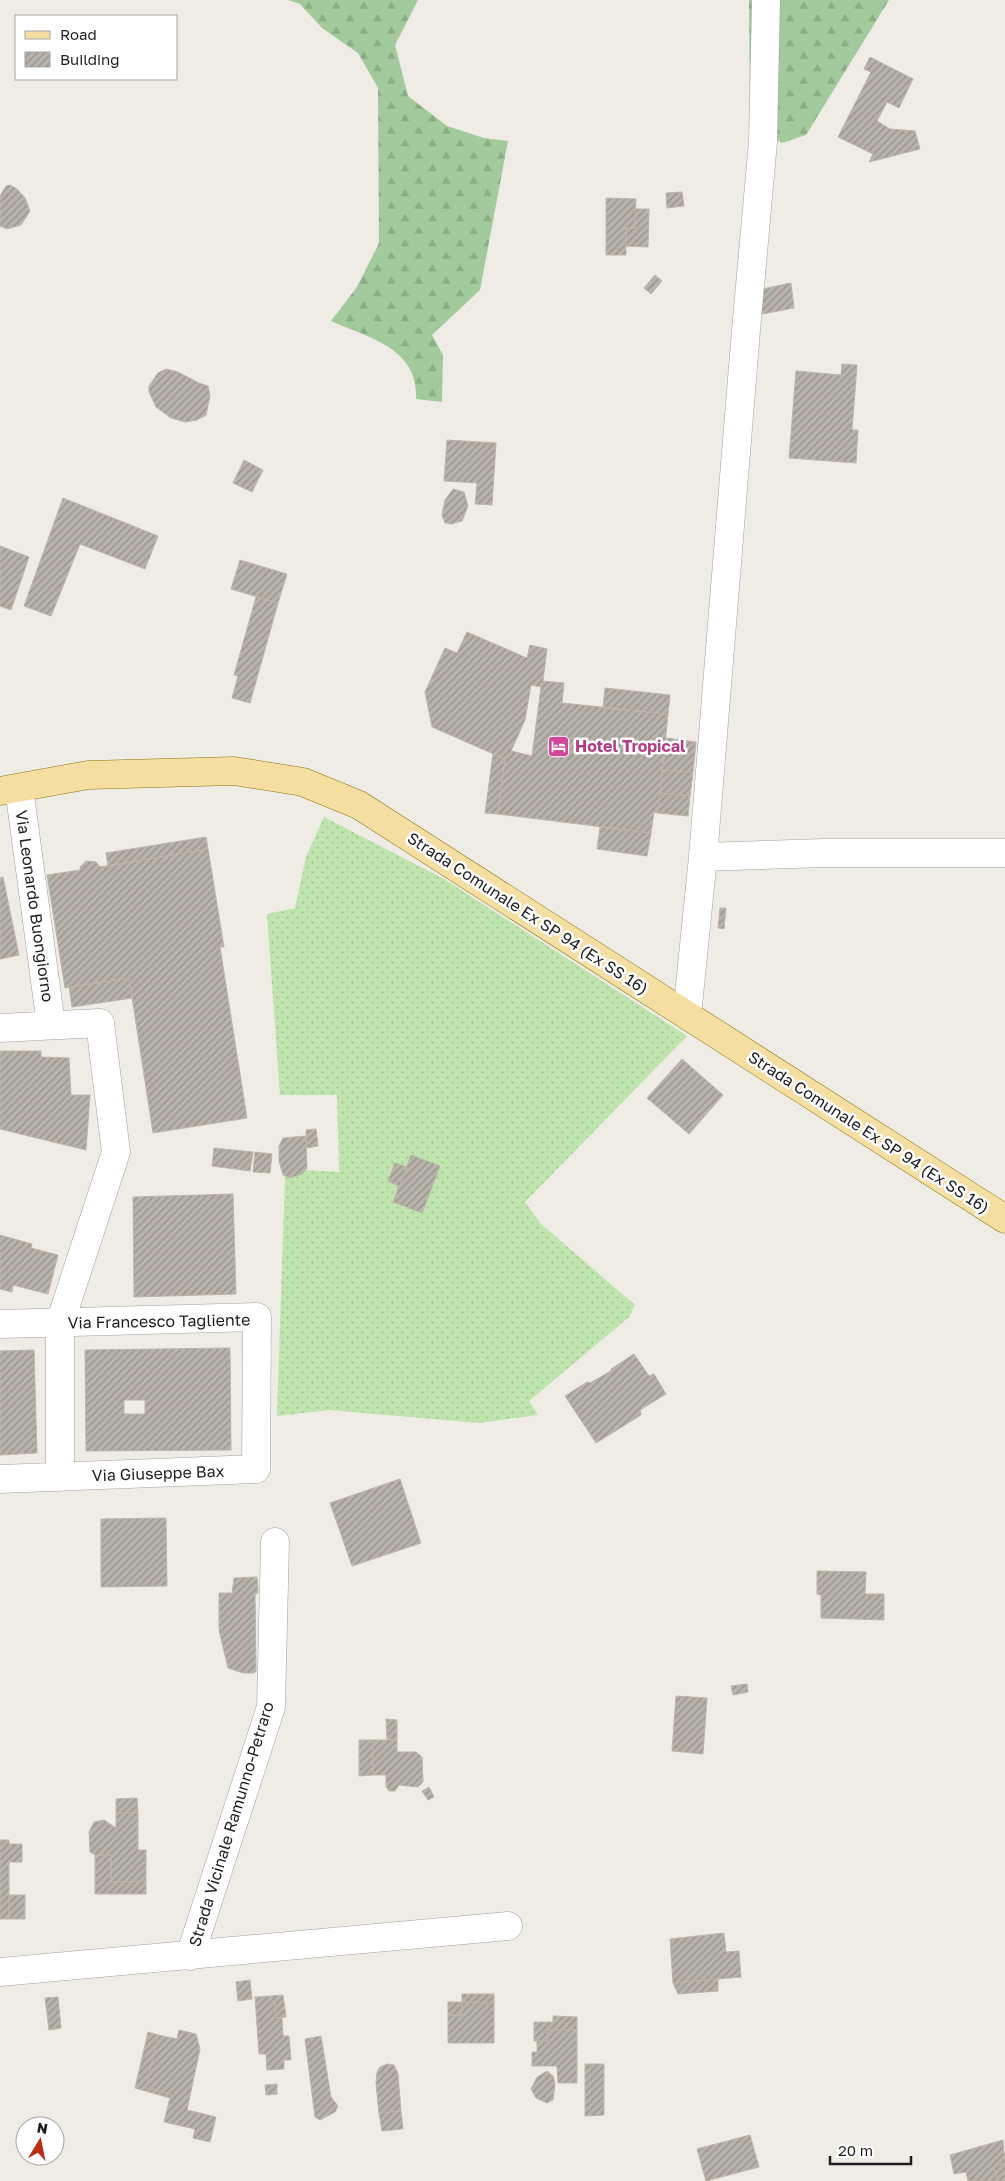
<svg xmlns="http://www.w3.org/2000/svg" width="1005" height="2181" font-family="'Golos Text',sans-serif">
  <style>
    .grass { fill: url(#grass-dots) }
    .forest { fill: url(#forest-firs) }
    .building { fill: url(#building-hatch); stroke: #beb5a7; fill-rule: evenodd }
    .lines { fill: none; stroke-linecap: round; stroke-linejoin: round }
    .minor-casing { stroke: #a1a1a1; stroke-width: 29 }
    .major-casing { stroke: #8b760c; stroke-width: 29 }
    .minor { stroke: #fff; stroke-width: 28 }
    .major { stroke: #f4dea2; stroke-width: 28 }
    .labels { text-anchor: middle; stroke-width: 5; stroke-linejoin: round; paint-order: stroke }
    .hotel-label { font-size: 16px; font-weight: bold; fill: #b23c85; stroke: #fff; text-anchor: start }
    .street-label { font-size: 16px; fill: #1d1d1d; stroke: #fff }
  </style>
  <defs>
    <pattern id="grass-dots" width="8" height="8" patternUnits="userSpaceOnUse" patternTransform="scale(1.25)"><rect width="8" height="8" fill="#bfe4ad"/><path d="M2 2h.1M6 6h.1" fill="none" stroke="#a4c394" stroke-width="1.8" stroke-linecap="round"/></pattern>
    <pattern id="forest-firs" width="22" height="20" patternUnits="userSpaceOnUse" patternTransform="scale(1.25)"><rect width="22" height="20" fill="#a2ca9c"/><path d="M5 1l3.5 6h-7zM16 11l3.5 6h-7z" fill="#8bad86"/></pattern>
    <pattern id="building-hatch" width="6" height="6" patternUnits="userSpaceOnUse" patternTransform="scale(1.25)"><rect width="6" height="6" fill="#b7b2aa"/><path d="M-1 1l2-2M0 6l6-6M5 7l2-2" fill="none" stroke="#94908a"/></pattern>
  </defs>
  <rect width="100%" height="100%" fill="#eeece4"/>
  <path class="grass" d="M 324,817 L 444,879 L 687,1036 L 525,1202 L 541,1224 L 635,1305 L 629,1317 L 529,1401 L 538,1415 L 479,1423 L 329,1410 L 277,1416 L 285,1176 C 292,1179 300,1176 305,1170 L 339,1172 L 337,1095 L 280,1095 L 267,914 L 295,908 L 306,857 Z"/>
  <path class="forest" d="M 288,0 L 418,0 L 395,45 L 408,96 L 447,126 L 484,138 L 508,141 L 480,290 L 432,335 L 443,355 L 442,402 L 416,399 C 419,348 369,338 331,321 L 357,287 L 379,243 L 378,88 L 358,53 L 322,28 L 300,4 Z
    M 749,0 L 889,0 L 806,135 L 782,143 L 750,123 Z"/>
  <path class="building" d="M 870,57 L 913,79 L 899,108 L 887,102 L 877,121 L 890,129 L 915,131 L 920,149 L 869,162 L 873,154 L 838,137 L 871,72 L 864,69 Z
    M 10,185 L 17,189 L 25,198 L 30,211 L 21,225 L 7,229 L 0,226 L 0,196 L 6,186 Z
    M 682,192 L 684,206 L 667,208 L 666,193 Z
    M 606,198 L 636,199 L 635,228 L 626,228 L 626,255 L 606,255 Z
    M 636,209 L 649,209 L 648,247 L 626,246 L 626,228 L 635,228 Z
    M 655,275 L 662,281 L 651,294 L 644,288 Z
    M 791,283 L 794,308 L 752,316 L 753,291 Z
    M 842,364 L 857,365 L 852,430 L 858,430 L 856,463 L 789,458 L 796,371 L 841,375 Z
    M 166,369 L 178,372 L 199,383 L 208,386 L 210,396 L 206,415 L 197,420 L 185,422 L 171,418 L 156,407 L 149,392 L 149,386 L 158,373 Z
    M 447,440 L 496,443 L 492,505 L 475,504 L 477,483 L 444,481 Z
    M 244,460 L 263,470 L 252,492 L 233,483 Z
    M 453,489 L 464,492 L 468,506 L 462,521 L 451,524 L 445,523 L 442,515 L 445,500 Z
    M 63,498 L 158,536 L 145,569 L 80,544 L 51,616 L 24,606 Z
    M 0,546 L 29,557 L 11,610 L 0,606 Z
    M 240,560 L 287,574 L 278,603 L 231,589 Z
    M 256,597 L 278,603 L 250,703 L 232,698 L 238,676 L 234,675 Z
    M 467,632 L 527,658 L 530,645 L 547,649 L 543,681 L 564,683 L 562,703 L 668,714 L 658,813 L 654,812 L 651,833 L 498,814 L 505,759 L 432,727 L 425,692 L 445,648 L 457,653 ZM 531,685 L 541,687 L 532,756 L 511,751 L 525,720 Z
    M 605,688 L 670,695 L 668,714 L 603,708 Z
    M 666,738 L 696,742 L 693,772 L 662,770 Z
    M 493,754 L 505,759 L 498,814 L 485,813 Z
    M 662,770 L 693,772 L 690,796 L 660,793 Z
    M 660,793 L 690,796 L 688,816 L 658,813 Z
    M 600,827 L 651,833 L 647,856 L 597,849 Z
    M 206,837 L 208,849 L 108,866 L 106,853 Z
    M 208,849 L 224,947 L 220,947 L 247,1118 L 153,1133 L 129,978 L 65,988 L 47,875 L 80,870 L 80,867 L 86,861 L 96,862 L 100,867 Z
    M 3,877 L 19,955 L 0,959 L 0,878 Z
    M 720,908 L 726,908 L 724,929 L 718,928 Z
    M 129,978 L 132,998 L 72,1007 L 69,987 Z
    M 0,1051 L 41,1051 L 41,1057 L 69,1058 L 71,1095 L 90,1095 L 86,1150 L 0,1129 Z
    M 682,1059 L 723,1095 L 689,1134 L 647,1098 Z
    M 316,1129 L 318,1146 L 307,1148 L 306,1130 Z
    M 306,1136 L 307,1168 L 302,1174 L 290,1178 L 283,1175 L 279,1161 L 279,1146 L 283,1138 Z
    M 214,1148 L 253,1152 L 250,1171 L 212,1166 Z
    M 255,1152 L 272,1154 L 270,1173 L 253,1172 Z
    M 411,1155 L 440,1166 L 422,1213 L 393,1202 Z
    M 395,1163 L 407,1167 L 399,1186 L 388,1181 Z
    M 233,1194 L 236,1294 L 134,1297 L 133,1197 Z
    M 0,1235 L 32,1244 L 31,1248 L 58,1255 L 48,1294 L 13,1285 L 12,1292 L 0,1289 Z
    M 230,1348 L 231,1450 L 86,1451 L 85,1350 ZM 124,1400 L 145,1400 L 145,1414 L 124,1414 Z
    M 34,1350 L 37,1453 L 0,1455 L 0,1351 Z
    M 634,1354 L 649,1376 L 654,1374 L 666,1394 L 640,1410 L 641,1415 L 596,1443 L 565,1396 L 587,1382 L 590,1383 L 611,1371 L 611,1369 Z
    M 400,1479 L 421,1543 L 352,1566 L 330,1503 Z
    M 166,1518 L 167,1586 L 101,1587 L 101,1519 Z
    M 817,1571 L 866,1572 L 865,1594 L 884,1594 L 884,1620 L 821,1618 L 821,1595 L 817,1594 Z
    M 257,1577 L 258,1593 L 255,1594 L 256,1671 L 254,1673 L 243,1673 L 228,1668 L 219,1630 L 219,1593 L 232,1593 L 234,1578 Z
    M 747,1684 L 748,1692 L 733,1695 L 731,1686 Z
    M 676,1696 L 707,1698 L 703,1754 L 672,1751 Z
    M 386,1719 L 397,1720 L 397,1740 L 387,1739 Z
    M 359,1740 L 373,1740 L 373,1775 L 359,1776 Z
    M 373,1740 L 397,1740 L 397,1752 L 416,1752 L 422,1757 L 423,1782 L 418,1787 L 399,1785 L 395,1791 L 389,1791 L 386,1786 L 386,1775 L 373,1775 Z
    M 429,1787 L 434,1797 L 428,1800 L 422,1791 Z
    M 137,1798 L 138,1813 L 116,1813 L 116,1799 Z
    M 116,1813 L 138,1813 L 138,1850 L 146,1850 L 146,1881 L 111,1882 L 111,1855 L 95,1855 L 90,1852 L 89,1832 L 94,1822 L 104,1820 L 116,1828 Z
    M 0,1840 L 9,1840 L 9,1844 L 22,1844 L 22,1862 L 9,1862 L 9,1919 L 0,1919 Z
    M 95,1855 L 111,1855 L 111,1882 L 146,1881 L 146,1894 L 95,1894 Z
    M 9,1895 L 25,1895 L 25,1919 L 9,1919 Z
    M 724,1933 L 726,1952 L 739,1951 L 741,1977 L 673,1983 L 670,1939 Z
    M 718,1979 L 718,1991 L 678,1994 L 673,1983 Z
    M 250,1980 L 252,1999 L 238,2001 L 236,1982 Z
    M 462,1994 L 494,1994 L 494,2003 L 462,2002 Z
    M 283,1995 L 286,2017 L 276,2018 L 275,2001 L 272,2001 L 271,1996 Z
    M 271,1996 L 272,2001 L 275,2001 L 276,2018 L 282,2017 L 283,2036 L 289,2036 L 291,2060 L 284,2060 L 284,2069 L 267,2070 L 266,2054 L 259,2054 L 255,1997 Z
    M 58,1997 L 61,2028 L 49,2030 L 45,1998 Z
    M 448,2002 L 462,2002 L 462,2015 L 448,2015 Z
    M 462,2002 L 494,2003 L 494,2043 L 448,2043 L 448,2015 L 462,2015 Z
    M 553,2016 L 577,2017 L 577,2030 L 547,2030 L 548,2041 L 534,2041 L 534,2022 L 553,2022 Z
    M 179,2030 L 196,2034 L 200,2049 L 187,2110 L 216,2117 L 210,2142 L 193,2138 L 195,2129 L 164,2122 L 171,2094 L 146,2088 L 158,2035 L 177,2039 Z
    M 547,2030 L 577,2030 L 577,2083 L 558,2083 L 557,2066 L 532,2066 L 532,2052 L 537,2052 L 537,2041 L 548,2041 Z
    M 148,2032 L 158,2035 L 146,2088 L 171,2094 L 170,2098 L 135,2088 Z
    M 321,2036 L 331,2097 L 338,2106 L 335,2112 L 320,2120 L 315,2117 L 305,2039 Z
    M 387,2064 L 394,2065 L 398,2074 L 401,2111 L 379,2113 L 376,2083 L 377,2072 L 380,2067 Z
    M 585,2064 L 604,2064 L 604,2115 L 585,2116 Z
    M 547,2071 L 553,2076 L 555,2084 L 553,2100 L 547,2103 L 536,2098 L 531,2089 L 537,2077 Z
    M 277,2084 L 277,2094 L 266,2095 L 265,2085 Z
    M 401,2111 L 403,2129 L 382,2131 L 379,2113 Z
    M 750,2135 L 759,2167 L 706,2181 L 697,2149 Z
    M 1003,2140 L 1005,2163 L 994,2166 L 997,2181 L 968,2181 L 966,2172 L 954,2174 L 950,2155 Z
    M 1005,2163 L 1005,2181 L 997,2181 L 994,2166 Z"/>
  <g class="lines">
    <defs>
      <path id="minor" d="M 19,788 L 51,1025
        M 703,857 L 746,330 L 763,142 L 766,0
        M 687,1015 L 703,857 L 824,853 L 1005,853
        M 0,1028 L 100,1023 L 116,1152 L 60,1323 L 60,1477
        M 0,1324 L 257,1317 L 256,1469 L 0,1479
        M 190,1956 L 271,1707 L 275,1542
        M 0,1972 L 508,1926"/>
      <path id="major" d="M 0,791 L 88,775 L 234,771 L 303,782 L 359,805 L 1005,1219"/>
    </defs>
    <use href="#minor" class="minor-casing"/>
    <use href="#major" class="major-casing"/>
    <use href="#minor" class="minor"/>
    <use href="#major" class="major"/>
  </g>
  <defs>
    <symbol id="hotel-square" viewBox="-11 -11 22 22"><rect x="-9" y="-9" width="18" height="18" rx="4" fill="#d1479c" stroke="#fff"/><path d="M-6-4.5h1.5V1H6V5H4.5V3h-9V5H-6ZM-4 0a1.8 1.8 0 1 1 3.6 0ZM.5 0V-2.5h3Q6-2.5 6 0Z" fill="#fff"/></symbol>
  </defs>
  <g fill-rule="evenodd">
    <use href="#hotel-square" x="546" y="734" width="25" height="25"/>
  </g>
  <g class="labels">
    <g class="hotel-label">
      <text x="575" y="752">Hotel Tropical</text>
    </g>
    <g class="street-label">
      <text transform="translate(35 906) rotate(82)" y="6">Via Leonardo Buongiorno</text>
      <text transform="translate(528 913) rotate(33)" y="6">Strada Comunale Ex SP 94 (Ex SS 16)</text>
      <text transform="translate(869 1132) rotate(33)" y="6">Strada Comunale Ex SP 94 (Ex SS 16)</text>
      <text transform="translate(159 1321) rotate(-1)" y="6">Via Francesco Tagliente</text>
      <text transform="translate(158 1473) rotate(-2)" y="6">Via Giuseppe Bax</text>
      <text transform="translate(231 1824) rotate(-73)" y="6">Strada Vicinale Ramunno-Petraro</text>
    </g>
  </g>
  <rect x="15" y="15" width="162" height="65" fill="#ffffff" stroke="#a5a5a5"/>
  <rect x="25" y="31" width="25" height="8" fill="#f4dea2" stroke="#a5a5a5"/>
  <text x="60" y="40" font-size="15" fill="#1d1d1d">Road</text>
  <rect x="25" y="52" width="25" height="15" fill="url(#building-hatch)" stroke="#a5a5a5"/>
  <text x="60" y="65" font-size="15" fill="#1d1d1d">Building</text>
  <g transform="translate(40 2141) rotate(10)"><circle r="24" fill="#ffffff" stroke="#a5a5a5"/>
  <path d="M0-4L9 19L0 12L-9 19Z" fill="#bb2c10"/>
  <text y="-8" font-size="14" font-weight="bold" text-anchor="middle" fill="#1d1d1d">N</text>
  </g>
  <path d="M830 2156v8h81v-8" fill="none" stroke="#1d1d1d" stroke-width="2.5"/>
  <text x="838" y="2156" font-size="15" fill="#1d1d1d" stroke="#ffffff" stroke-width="4" paint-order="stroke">20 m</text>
</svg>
